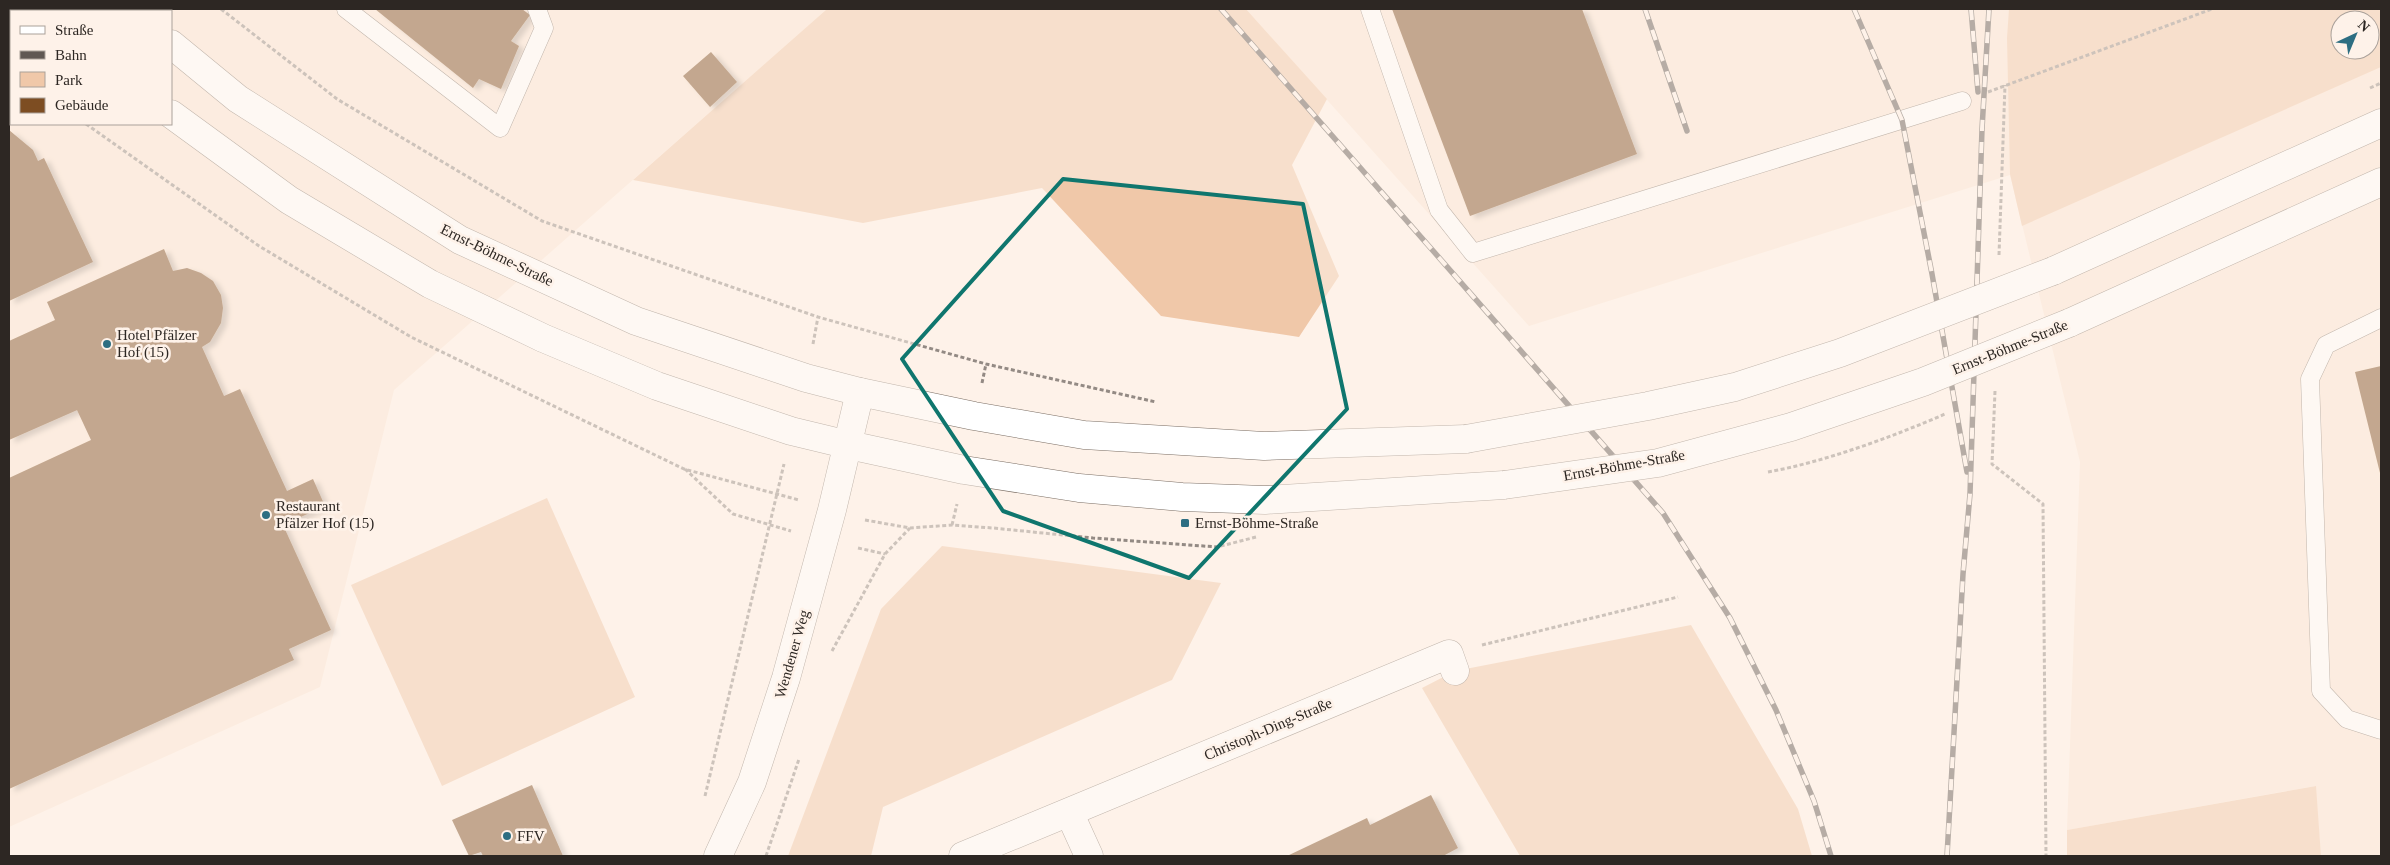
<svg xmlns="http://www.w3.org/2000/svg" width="2390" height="865" font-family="Georgia,serif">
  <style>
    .built { fill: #fbe5d4; fill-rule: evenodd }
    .green { fill: #f0c8a9; fill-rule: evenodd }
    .building { fill: #7d4d22; filter: url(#shadow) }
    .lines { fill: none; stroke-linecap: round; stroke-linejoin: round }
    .service-casing { stroke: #7b6e64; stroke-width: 19 }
    .minor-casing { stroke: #7b6e64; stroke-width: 29 }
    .tertiary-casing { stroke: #7b6e64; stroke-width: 29 }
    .path { stroke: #938a84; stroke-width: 3; stroke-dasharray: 4 2.5; stroke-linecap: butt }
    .service { stroke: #fff; stroke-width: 18 }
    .minor { stroke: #fff; stroke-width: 28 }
    .tertiary { stroke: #fff; stroke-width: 28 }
    .rail-casing { stroke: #605853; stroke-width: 5.5 }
    .rail { stroke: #fef2e9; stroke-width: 4; stroke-dasharray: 11; stroke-linecap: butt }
    .tertiary-bridge-casing { stroke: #7b6e64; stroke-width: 29; stroke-linecap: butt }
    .path-bridge { stroke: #938a84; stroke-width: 3; stroke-dasharray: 4 2.5; stroke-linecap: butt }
    .tertiary-bridge { stroke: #fff; stroke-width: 28 }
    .marked { fill: none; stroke: #0f766e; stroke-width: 4; stroke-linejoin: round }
    .poi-dot { fill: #2d6e82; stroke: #fef2e9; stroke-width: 2 }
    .labels { text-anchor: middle; stroke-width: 5; stroke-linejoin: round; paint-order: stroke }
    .street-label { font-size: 15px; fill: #2d2723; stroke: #fef2e9 }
    .poi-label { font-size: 15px; fill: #2d2723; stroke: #fef2e9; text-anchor: start }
  </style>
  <defs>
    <filter id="shadow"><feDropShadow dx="5.5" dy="3" stdDeviation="2.5" flood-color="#0004"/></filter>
  </defs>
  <rect width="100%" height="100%" fill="#fef2e9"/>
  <path class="built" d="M 9,9 L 827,9 L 394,390 L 320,687 L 9,827 ZM 11,11 L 171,11 L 171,124 L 11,124 Z
    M 1246,9 L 2381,9 L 2381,856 L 2321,856 L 2315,786 L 2067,830 L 2080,462 L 2010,175 L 1529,326 ZM 2340,20 L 2370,20 L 2370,50 L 2340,50 Z"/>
  <path class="green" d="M 827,9 L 1246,9 L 1327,99 L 1292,165 L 1339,276 L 1299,337 L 1161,316 L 1042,188 L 863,223 L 633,180 Z
    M 2009,9 L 2381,9 L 2381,67 L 2022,226 L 2010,174 L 2007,38 ZM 2340,20 L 2370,20 L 2370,50 L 2340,50 Z
    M 547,498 L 635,697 L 442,786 L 351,585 Z
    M 942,546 L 1221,583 L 1172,680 L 883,807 L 871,856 L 788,856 L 881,609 Z
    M 1691,625 L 1798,809 L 1812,856 L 1520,856 L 1422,688 L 1455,671 Z
    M 2316,786 L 2321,856 L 2067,856 L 2067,830 Z"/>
  <path class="building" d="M 375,9 L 522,9 L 530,15 L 511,41 L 519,46 L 501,89 L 479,79 L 473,88 Z
    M 1392,9 L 1582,9 L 1637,154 L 1470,216 Z
    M 711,52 L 737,82 L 710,107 L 683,76 Z
    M 9,130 L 33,150 L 38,161 L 44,158 L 93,262 L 9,301 Z
    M 164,249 L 173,271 L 187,268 L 201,273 L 213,281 L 221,295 L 223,308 L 221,323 L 210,342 L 202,347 L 224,396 L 240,389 L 287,491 L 313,479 L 325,506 L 283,525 L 331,630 L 289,649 L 294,660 L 9,789 L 9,478 L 91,440 L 77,410 L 100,400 L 9,440 L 9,341 L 55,320 L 47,302 Z
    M 2381,366 L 2381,477 L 2355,372 Z
    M 532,785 L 563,856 L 483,856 L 481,852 L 469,856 L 452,820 Z
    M 1431,795 L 1458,848 L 1443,856 L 1287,856 L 1367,818 L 1370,825 Z"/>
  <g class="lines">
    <defs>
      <path id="service" d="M 346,9 L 500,128 L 544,28 L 537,9
        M 1370,9 L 1439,210 L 1473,253 L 1962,101
        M 2381,318 L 2326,345 L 2310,379 L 2321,691 L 2347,719 L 2381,730"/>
      <path id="minor" d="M 40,9 L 43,11
        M 129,9 L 132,11
        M 171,44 L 238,99 L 460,240 L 636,321 L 806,378 L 860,392
        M 171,114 L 289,200 L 430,284 L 543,338 L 657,386 L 791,431 L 849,445
        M 1069,812 L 1449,654 L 1455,671
        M 963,856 L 1069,812 L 1089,856"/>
      <path id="tertiary" d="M 2053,271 L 2381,123
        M 2069,323 L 2381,182
        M 849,445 L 964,470 L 1079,488 L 1182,497 L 1265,500 L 1504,485
        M 718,856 L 752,782 L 786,678 L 832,510 L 860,392 L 974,416 L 1084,435 L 1264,446 L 1466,439"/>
    </defs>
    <use href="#service" class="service-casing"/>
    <use href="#minor" class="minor-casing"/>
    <use href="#tertiary" class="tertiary-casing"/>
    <path class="path" d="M 221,9 L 337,99 L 542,221 L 818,317 L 986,364 L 1156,402
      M 9,67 L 11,69
      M 2370,88 L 2381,83
      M 1988,92 L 2212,9
      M 86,124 L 259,246 L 411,337 L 684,469 L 799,500
      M 1999,255 L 2005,85
      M 813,344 L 818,317
      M 982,383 L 986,364
      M 1995,391 L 1992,464 L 2043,504 L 2046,856
      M 685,469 L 733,514 L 791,531
      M 865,520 L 910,528 L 952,525 L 993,528 L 1093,538 L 1217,547 L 1256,537
      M 952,525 L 957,504
      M 858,548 L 885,554
      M 1482,645 L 1678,597
      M 832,651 L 885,554 L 910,528
      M 705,796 L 784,464
      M 766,856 L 799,759"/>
    <use href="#service" class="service"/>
    <use href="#minor" class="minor"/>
    <use href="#tertiary" class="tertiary"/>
    <defs>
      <path id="rail" d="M 1221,9 L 1663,513 L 1730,618 L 1776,710 L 1814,801 L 1831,856
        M 1645,9 L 1687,131
        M 1854,9 L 1902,120 L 1932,274 L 1967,472
        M 1971,9 L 1978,92
        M 1947,856 L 1963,574 L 1970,494 L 1982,129 L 1989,9"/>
    </defs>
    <use href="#rail" class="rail-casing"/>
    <use href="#rail" class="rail"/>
    <defs>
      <path id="tertiary-bridge" d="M 1466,439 L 1648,406 L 1735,387 L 1840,353 L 2053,271
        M 1504,485 L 1658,463 L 1791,427 L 1923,382 L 2069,323"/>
    </defs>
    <use href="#tertiary-bridge" class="tertiary-bridge-casing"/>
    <path class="path-bridge" d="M 1768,472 C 1824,462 1892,437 1945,414"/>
    <use href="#tertiary-bridge" class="tertiary-bridge"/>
  </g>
  <path d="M0 0H2390V865H0ZM 1063,179 L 1303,204 L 1347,409 L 1189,578 L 1003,511 L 902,359 Z" fill="#fef2e9" fill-opacity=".55" fill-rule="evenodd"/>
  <path class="marked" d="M 1063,179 L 1303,204 L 1347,409 L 1189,578 L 1003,511 L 902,359 Z"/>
  <g class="poi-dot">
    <circle cx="107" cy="344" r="5"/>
    <circle cx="266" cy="515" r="5"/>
    <rect x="1180" y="518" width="10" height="10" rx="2.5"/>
    <circle cx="507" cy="836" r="5"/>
  </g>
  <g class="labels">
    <g class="street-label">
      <text transform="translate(497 255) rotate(26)" y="5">Ernst-Böhme-Straße</text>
      <text transform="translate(2010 347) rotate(-22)" y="5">Ernst-Böhme-Straße</text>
      <text transform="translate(1624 465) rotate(-10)" y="5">Ernst-Böhme-Straße</text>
      <text transform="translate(792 654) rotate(-74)" y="5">Wendener Weg</text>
      <text transform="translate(1268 729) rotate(-23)" y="5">Christoph-Ding-Straße</text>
    </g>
    <g class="poi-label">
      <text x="117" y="340">Hotel Pfälzer<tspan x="117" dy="17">Hof (15)</tspan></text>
      <text x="276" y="511">Restaurant<tspan x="276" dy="17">Pfälzer Hof (15)</tspan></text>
      <text x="1195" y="528">Ernst-Böhme-Straße</text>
      <text x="517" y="841">FFV</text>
    </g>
  </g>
  <rect width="2390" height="865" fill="none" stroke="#2d2723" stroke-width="20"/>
  <rect x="10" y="10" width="162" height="115" fill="#fef2e9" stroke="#aaa19a"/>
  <rect x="20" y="26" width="25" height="8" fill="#ffffff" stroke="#aaa19a"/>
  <text x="55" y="35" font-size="15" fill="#2d2723">Straße</text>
  <rect x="20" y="51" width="25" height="8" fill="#605853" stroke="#aaa19a"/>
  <text x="55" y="60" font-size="15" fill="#2d2723">Bahn</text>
  <rect x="20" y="72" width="25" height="15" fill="#f0c8a9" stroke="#aaa19a"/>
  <text x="55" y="85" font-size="15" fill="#2d2723">Park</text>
  <rect x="20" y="98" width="25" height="15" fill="#7d4d22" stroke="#aaa19a"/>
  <text x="55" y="110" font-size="15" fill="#2d2723">Gebäude</text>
  <g transform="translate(2355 35) rotate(44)"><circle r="24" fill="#fef2e9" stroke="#aaa19a"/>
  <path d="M0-4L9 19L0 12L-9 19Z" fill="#2d6e82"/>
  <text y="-8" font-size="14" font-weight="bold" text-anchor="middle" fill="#2d2723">N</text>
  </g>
</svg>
